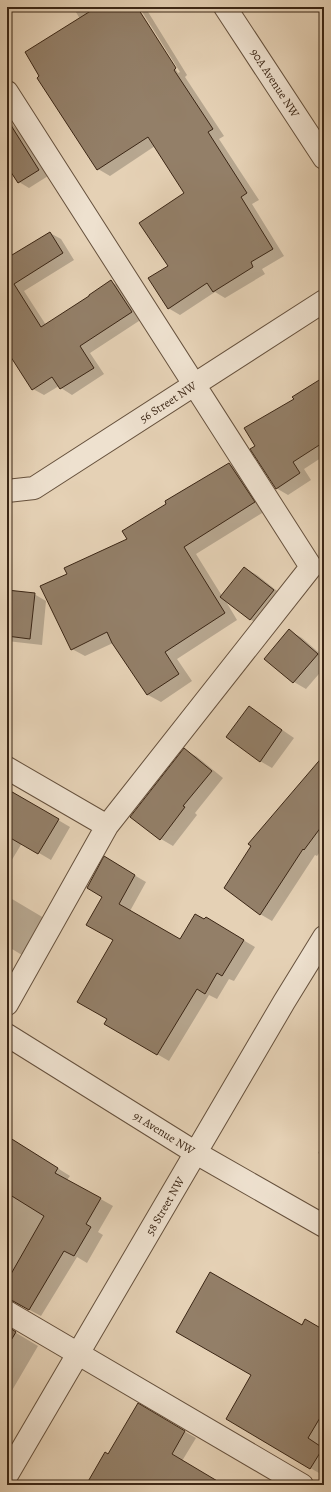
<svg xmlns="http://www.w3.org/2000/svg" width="331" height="1492" font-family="Alegreya,serif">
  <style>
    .shadow { fill: #0003 }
    .building { fill: #937f68; stroke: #3b2615 }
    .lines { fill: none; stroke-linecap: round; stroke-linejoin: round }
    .minor-casing { stroke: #66513d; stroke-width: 24 }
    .minor { stroke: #eee1cf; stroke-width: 22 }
    .labels { text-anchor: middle; stroke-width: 3; stroke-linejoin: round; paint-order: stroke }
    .street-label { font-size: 12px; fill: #3b2615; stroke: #eee1cf }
  </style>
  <rect width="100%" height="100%" fill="#e5d1b5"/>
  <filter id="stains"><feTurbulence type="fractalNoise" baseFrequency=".005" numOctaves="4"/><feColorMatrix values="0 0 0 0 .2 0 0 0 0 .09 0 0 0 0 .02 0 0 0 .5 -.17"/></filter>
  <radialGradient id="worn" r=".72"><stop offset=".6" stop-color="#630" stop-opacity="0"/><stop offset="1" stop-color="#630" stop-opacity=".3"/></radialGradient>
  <path class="shadow" d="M 73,7 L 137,7 L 178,73 L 180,72 L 139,7 L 145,7 L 187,75 L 185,77 L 224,136 L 219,139 L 259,200 L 252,204 L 284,256 L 262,269 L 265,274 L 225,298 L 215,292 L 180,315 L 168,308 L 169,266 L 186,193 L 155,146 L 110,176 L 98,169 L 80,19 Z
    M 7,119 L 22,134 L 48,176 L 29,188 L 19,182 L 7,164 Z
    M 50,233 L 61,239 L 74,260 L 24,291 L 46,325 L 111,282 L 123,288 L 142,319 L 90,353 L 104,374 L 72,395 L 61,388 L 59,386 L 44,395 L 33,389 L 7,349 L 7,259 Z
    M 324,378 L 324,456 L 304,469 L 311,480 L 288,495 L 276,488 L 256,447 L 295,399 Z
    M 229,464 L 242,471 L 267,510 L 196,554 L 222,596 L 245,568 L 257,575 L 286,598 L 263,626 L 251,620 L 224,598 L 237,620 L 177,659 L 192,681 L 161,702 L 148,695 L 113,643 L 85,656 L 72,649 L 68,574 L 128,539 Z
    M 7,591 L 34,594 L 46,601 L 42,645 L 7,641 Z
    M 290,631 L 302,638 L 324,657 L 324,668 L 306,689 L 294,682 L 266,659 Z
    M 249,707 L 294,738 L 272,768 L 260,761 Z
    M 184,750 L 196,756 L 223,778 L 195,813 L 197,815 L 173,846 L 161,839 L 131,817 Z
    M 324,761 L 324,846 L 317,856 L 315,855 L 272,921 L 260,914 L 225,888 Z
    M 7,790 L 70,827 L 51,860 L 22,843 L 7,868 Z
    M 105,858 L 146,882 L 130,911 L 181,940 L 206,918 L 255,947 L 234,981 L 229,979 L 217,999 L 209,995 L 169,1061 L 105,1024 L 108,1019 L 114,940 L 103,896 Z
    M 7,896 L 44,918 L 22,955 L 7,946 Z
    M 7,1136 L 70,1176 L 67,1180 L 113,1206 L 98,1232 L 103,1235 L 87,1263 L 77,1257 L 41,1316 L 26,1308 L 21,1306 L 13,1308 L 7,1318 L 7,1273 L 10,1267 L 7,1265 Z
    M 324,1142 L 324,1157 L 318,1153 Z
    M 7,1321 L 9,1327 L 13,1331 L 38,1346 L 7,1399 Z
    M 302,1326 L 324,1331 L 324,1442 L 321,1447 L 324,1449 L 324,1476 L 227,1419 Z
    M 138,1405 L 196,1438 L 182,1461 L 222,1485 L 89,1485 L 109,1455 Z"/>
  <path class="building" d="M 97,7 L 137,7 L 176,68 L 174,70 L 213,129 L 208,132 L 247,193 L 241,197 L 273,249 L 251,262 L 253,267 L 213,292 L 207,283 L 168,309 L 148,278 L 168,266 L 139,223 L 184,193 L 148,137 L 97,170 L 37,78 L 39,76 L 25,52 Z
    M 7,119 L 39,170 L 18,183 L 7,166 Z
    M 50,232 L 63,253 L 14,284 L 41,327 L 89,296 L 89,295 L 111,280 L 132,312 L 80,346 L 94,368 L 60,389 L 52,377 L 32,390 L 7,351 L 7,258 Z
    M 324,377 L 324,442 L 293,462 L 300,473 L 276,489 L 250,449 L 255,446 L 244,428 L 294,399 L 292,397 Z
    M 229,463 L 255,502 L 184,547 L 225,613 L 165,652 L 179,674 L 147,695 L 112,643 L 107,632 L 71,650 L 40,586 L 67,574 L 64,568 L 127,539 L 122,531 L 166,504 L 165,501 Z
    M 244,567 L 274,590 L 250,620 L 220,597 Z
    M 7,590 L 35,593 L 30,639 L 7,636 Z
    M 289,629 L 318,654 L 293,683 L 264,659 Z
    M 249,706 L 282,730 L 260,762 L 226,737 Z
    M 184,748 L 212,771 L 183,806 L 185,807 L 160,840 L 130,817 Z
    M 324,755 L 324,823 L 304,850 L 303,849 L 260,915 L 224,888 L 251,846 L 248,844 Z
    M 7,789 L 59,819 L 38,854 L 7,836 Z
    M 104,856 L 135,875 L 119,904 L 180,939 L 195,914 L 204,919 L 206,917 L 244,940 L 222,976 L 217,973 L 205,994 L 197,989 L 157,1055 L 104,1024 L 107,1019 L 77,1002 L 113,940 L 86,925 L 102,897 L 87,888 Z
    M 7,1136 L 58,1168 L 55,1173 L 101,1198 L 86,1224 L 91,1227 L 74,1256 L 64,1251 L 29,1310 L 13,1301 L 7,1300 L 7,1281 L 44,1216 L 7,1193 Z
    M 210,1272 L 302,1325 L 305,1319 L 324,1330 L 324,1411 L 308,1438 L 323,1448 L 310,1469 L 226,1419 L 251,1375 L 176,1332 Z
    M 7,1326 L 16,1332 L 7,1347 Z
    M 138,1403 L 185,1431 L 172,1454 L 224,1485 L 86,1485 L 105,1452 L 108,1454 Z"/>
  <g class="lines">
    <defs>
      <path id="minor" d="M 225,7 L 324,158
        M 7,92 L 311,567 L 107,826
        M 7,491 L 34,488 L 324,301
        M 7,768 L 107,826 L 7,1004
        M 7,1035 L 196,1153 L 324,1226
        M 7,1312 L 302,1485
        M 7,1475 L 284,1002 L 324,937"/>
    </defs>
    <use href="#minor" class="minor-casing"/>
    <use href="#minor" class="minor"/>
  </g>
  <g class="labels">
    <g class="street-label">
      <text transform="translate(275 83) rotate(57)" y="4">90A Avenue NW</text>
      <text transform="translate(168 402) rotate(-33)" y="4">56 Street NW</text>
      <text transform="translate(164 1133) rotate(32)" y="4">91 Avenue NW</text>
      <text transform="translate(165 1206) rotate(-60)" y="4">58 Street NW</text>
    </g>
  </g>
  <rect width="331" height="1492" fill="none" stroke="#e5d1b5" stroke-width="24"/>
  <rect x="8" y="8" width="315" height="1476" fill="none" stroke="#3b2615" stroke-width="2"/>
  <rect x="12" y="12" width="307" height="1468" fill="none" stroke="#3b2615"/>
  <rect width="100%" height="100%" filter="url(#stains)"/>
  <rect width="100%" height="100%" fill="url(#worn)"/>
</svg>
